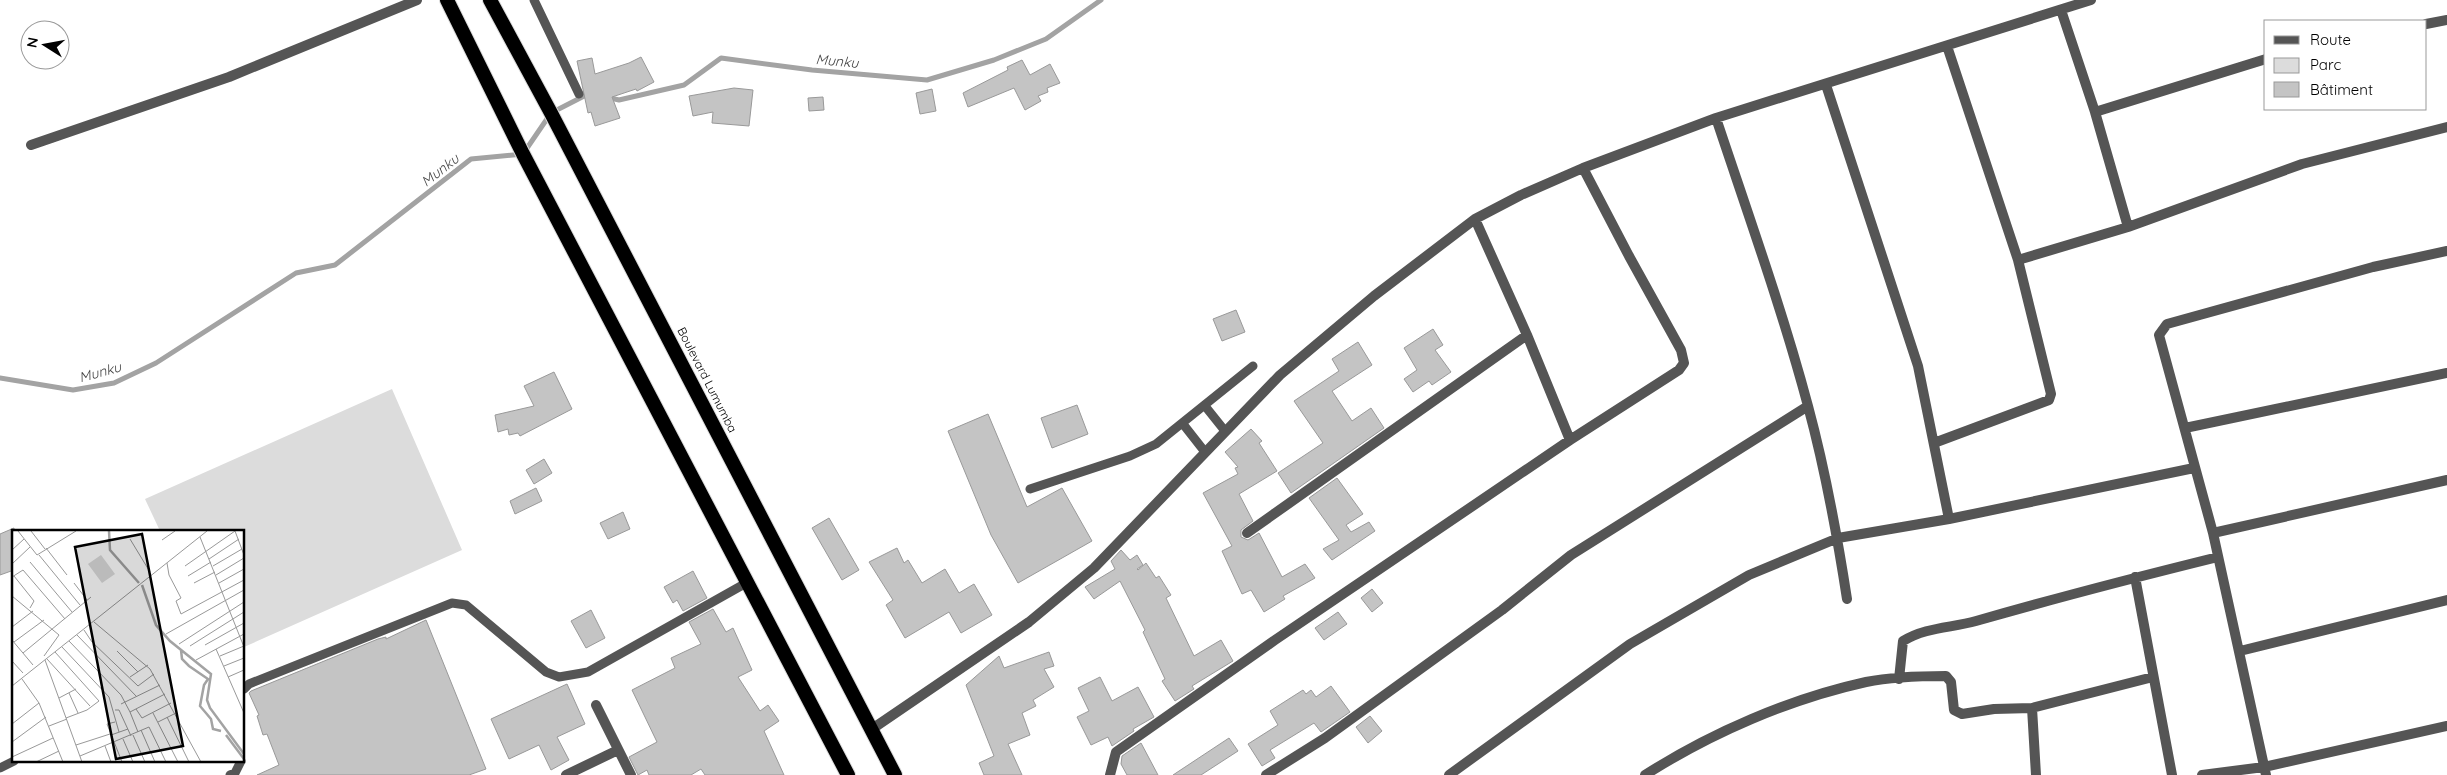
<svg xmlns="http://www.w3.org/2000/svg" width="2447" height="775" font-family="Quicksand,sans-serif">
  <style>
    .green { fill: #dcdcdc }
    .lines { fill: none; stroke-linecap: round; stroke-linejoin: round }
    .stream { stroke: #a3a3a3; stroke-width: 5 }
    .building { fill: #c4c4c4; stroke: #999 }
    .trunk-casing { stroke: #dbdbdb; stroke-width: 16 }
    .service { stroke: #555; stroke-width: 9 }
    .minor { stroke: #555; stroke-width: 10 }
    .trunk { stroke: #000; stroke-width: 14 }
    .labels { text-anchor: middle; stroke-width: 5; stroke-linejoin: round; paint-order: stroke }
    .street-label { font-size: 12px; fill: #000; stroke: #fff }
    .water-label { font-size: 14px; font-style: italic; fill: #444; stroke: #fff }
    .inset-river { fill: none; stroke: #a3a3a3; stroke-width: 2.5 }
    .inset-road { fill: none; stroke: #999; stroke-width: 1 }
    .view { fill: #000; fill-opacity: 0.15; stroke: #000; stroke-width: 2.5 }
    .inset-edge { fill: none; stroke: #000; stroke-width: 2.5 }
  </style>
  <rect width="100%" height="100%" fill="#fff"/>
  <path class="green" d="M 392,389 L 462,550 L 244,647 L 244,531 L 160,531 L 145,499 Z"/>
  <g class="lines">
    <path class="stream" d="M 606,97 L 619,100 L 684,85 L 721,58 L 812,70 L 927,80 L 994,60 L 1046,39 L 1101,0
      M 0,378 L 73,390 L 114,383 L 156,363 L 296,273 L 335,265 L 471,159 L 523,154 L 551,113 L 590,93"/>
  </g>
  <path class="building" d="M 641,57 L 654,82 L 637,91 L 636,89 L 612,97 L 620,118 L 595,126 L 591,112 L 588,113 L 577,61 L 592,58 L 595,74 L 629,63 Z
    M 1022,60 L 1030,75 L 1050,64 L 1060,83 L 1047,88 L 1048,92 L 1038,96 L 1041,101 L 1025,110 L 1014,88 L 968,107 L 963,93 L 1008,70 L 1007,67 Z
    M 734,88 L 753,90 L 749,126 L 712,123 L 713,112 L 693,116 L 689,96 Z
    M 932,89 L 936,111 L 920,114 L 916,93 Z
    M 823,97 L 824,110 L 809,111 L 808,98 Z
    M 1236,310 L 1245,332 L 1222,341 L 1213,319 Z
    M 1433,329 L 1443,345 L 1435,350 L 1451,372 L 1432,385 L 1429,381 L 1413,392 L 1404,379 L 1417,370 L 1404,348 Z
    M 1358,342 L 1372,365 L 1332,391 L 1352,421 L 1371,408 L 1384,428 L 1291,493 L 1278,473 L 1323,443 L 1294,401 L 1339,371 L 1332,359 Z
    M 554,372 L 572,409 L 520,436 L 518,433 L 509,435 L 508,429 L 498,432 L 495,415 L 534,406 L 524,386 Z
    M 1077,405 L 1088,434 L 1052,448 L 1041,418 Z
    M 988,414 L 1027,507 L 1062,488 L 1092,541 L 1018,583 L 991,535 L 948,431 Z
    M 1251,429 L 1262,441 L 1259,443 L 1277,471 L 1239,494 L 1253,521 L 1241,530 L 1241,537 L 1248,540 L 1259,533 L 1282,577 L 1305,564 L 1315,578 L 1283,596 L 1285,599 L 1264,612 L 1251,590 L 1242,594 L 1222,551 L 1232,546 L 1203,493 L 1238,474 L 1235,468 L 1238,467 L 1225,452 Z
    M 544,459 L 552,473 L 534,484 L 526,470 Z
    M 1337,478 L 1363,514 L 1346,525 L 1351,532 L 1369,522 L 1375,531 L 1332,560 L 1323,549 L 1339,540 L 1309,498 Z
    M 536,488 L 542,501 L 515,514 L 510,501 Z
    M 623,512 L 630,529 L 608,539 L 600,523 Z
    M 829,518 L 859,570 L 842,580 L 812,528 Z
    M 14,528 L 14,570 L 0,575 L 0,534 Z
    M 897,548 L 904,563 L 908,560 L 922,583 L 945,569 L 959,593 L 974,584 L 992,615 L 961,633 L 949,612 L 905,638 L 886,605 L 893,600 L 869,562 Z
    M 1121,550 L 1130,560 L 1137,555 L 1143,565 L 1137,569 L 1138,570 L 1146,563 L 1156,578 L 1159,576 L 1171,595 L 1166,598 L 1194,656 L 1221,640 L 1233,661 L 1192,686 L 1194,689 L 1175,701 L 1162,681 L 1165,679 L 1143,632 L 1145,630 L 1120,581 L 1094,599 L 1085,587 L 1115,569 L 1111,561 Z
    M 693,571 L 707,598 L 683,611 L 677,600 L 673,603 L 664,587 Z
    M 1372,589 L 1383,603 L 1372,612 L 1361,598 Z
    M 713,609 L 726,632 L 733,628 L 752,670 L 738,677 L 760,711 L 768,705 L 779,721 L 764,731 L 784,775 L 705,775 L 701,769 L 691,775 L 649,775 L 647,770 L 638,775 L 629,757 L 657,742 L 632,690 L 675,668 L 671,658 L 701,644 L 689,622 Z
    M 591,610 L 605,638 L 586,648 L 571,621 Z
    M 1338,612 L 1347,624 L 1324,640 L 1315,628 Z
    M 426,620 L 486,769 L 469,775 L 257,775 L 279,765 L 267,734 L 263,735 L 257,716 L 259,715 L 249,693 L 251,691 L 378,639 L 386,637 L 386,639 Z
    M 1049,652 L 1054,666 L 1044,669 L 1054,687 L 1033,700 L 1036,706 L 1022,713 L 1030,735 L 1008,744 L 1022,775 L 984,775 L 979,763 L 994,756 L 966,685 L 999,656 L 1004,668 Z
    M 1100,677 L 1112,701 L 1138,687 L 1154,717 L 1133,729 L 1134,731 L 1112,746 L 1108,737 L 1091,745 L 1077,717 L 1089,711 L 1078,688 Z
    M 567,684 L 585,724 L 557,737 L 569,760 L 551,770 L 539,745 L 509,759 L 491,719 Z
    M 1331,686 L 1350,712 L 1321,732 L 1314,723 L 1270,750 L 1275,758 L 1262,766 L 1248,744 L 1278,725 L 1270,711 L 1303,690 L 1306,694 L 1311,690 L 1316,697 Z
    M 1370,716 L 1382,731 L 1368,743 L 1356,727 Z
    M 1229,738 L 1238,751 L 1201,775 L 1173,775 Z
    M 1141,743 L 1158,775 L 1127,775 L 1121,764 L 1122,756 Z"/>
  <g class="lines">
    <defs>
      <path id="trunk" d="M 447,0 L 523,154 L 848,775
        M 490,0 L 551,113 L 895,775"/>
    </defs>
    <use href="#trunk" class="trunk-casing"/>
    <path class="service" d="M 534,0 L 579,94
      M 1205,406 L 1225,431
      M 1183,424 L 1205,452
      M 1030,489 L 1130,456 L 1156,444 L 1253,366
      M 244,689 L 249,684 L 452,603 L 466,605 L 546,672 L 559,677 L 588,672 L 748,582
      M 0,768 L 14,761
      M 230,775 L 235,773 L 241,761"/>
    <path class="minor" d="M 2061,10 L 2095,112 L 2128,227
      M 2426,24 L 2447,20
      M 2095,112 L 2266,59
      M 1716,118 C 1748,214 1782,309 1808,406 C 1825,469 1837,534 1847,599
      M 31,145 L 229,77 L 417,0
      M 1475,219 L 1527,335 L 1570,440
      M 2018,260 L 2128,227 L 2302,164 L 2447,127
      M 2185,428 L 2447,373
      M 1934,443 L 2049,400 L 2051,394 L 2018,260 L 1947,46
      M 1949,519 L 2194,468
      M 1247,533 L 1527,335
      M 2213,533 L 2447,480
      M 2135,577 L 2172,775
      M 2240,651 L 2447,600
      M 1899,679 L 1903,641 C 1926,627 1951,628 1976,621 C 2056,598 2137,577 2218,557
      M 596,705 L 631,775
      M 2032,708 L 2036,775
      M 872,729 L 1029,622 L 1094,568 L 1280,375 L 1374,296 L 1475,219 L 1521,195 L 1583,168 L 1716,118 L 2091,0
      M 566,775 L 618,750
      M 1110,775 L 1116,752 L 1275,640 L 1570,440 L 1679,370 L 1684,363 L 1681,350 L 1629,256 L 1583,168
      M 1266,775 L 1325,738 L 1502,610 L 1571,555 L 1808,406
      M 1449,775 L 1630,644 L 1749,575 L 1838,538 L 1949,519 L 1918,366 L 1826,85
      M 1645,775 C 1711,733 1789,699 1866,682 C 1891,677 1920,676 1946,676 L 1951,682 L 1954,710 L 1962,714 L 1994,709 L 2032,708 L 2153,677
      M 2202,775 L 2264,767 L 2447,726
      M 2266,775 L 2213,533 L 2159,335 L 2167,324 L 2373,267 L 2447,251"/>
    <use href="#trunk" class="trunk"/>
  </g>
  <g class="labels">
    <g class="street-label">
      <text transform="translate(707 380) rotate(63)" y="4">Boulevard Lumumba</text>
    </g>
    <g class="water-label">
      <text transform="translate(837 61) rotate(5)" y="5">Munku</text>
      <text transform="translate(440 170) rotate(-38)" y="5">Munku</text>
      <text transform="translate(100 372) rotate(-15)" y="5">Munku</text>
    </g>
  </g>
  <g transform="translate(12 530)">
    <rect width="232" height="232" fill="#fff"/>
    <path d="M 89,25 L 103,44 L 90,53 L 76,34 Z" fill="#dcdcdc"/>
    <path class="inset-river" d="M 97,1 L 98,20 L 127,53M 130,55 L 144,95 L 158,111 L 199,144 L 195,170 L 198,178 L 232,224M 169,120 L 170,129 L 177,136 L 196,149 L 192,155 L 188,176 L 199,189 L 201,199 L 209,201M 214,205 L 232,229"/>
    <path class="inset-road" d="M 6,1 L 25,25 L 64,1M 19,1 L 33,19M 223,1 L 232,25M 188,7 L 232,117M 118,9 L 138,42M 150,10 L 163,1M 34,18 L 55,45M 0,20 L 12,9M 27,25 L 68,75M 197,29 L 227,9M 18,32 L 60,82M 155,33 L 157,45 L 169,68 L 164,71 L 169,84 L 232,50M 0,34 L 18,17M 173,36 L 223,1M 201,36 L 230,19M 204,45 L 232,28M 2,46 L 22,71 L 18,78M 176,46 L 199,32M 0,47 L 11,40 L 53,89M 62,53 L 75,70M 182,53 L 203,42M 207,53 L 232,39M 0,66 L 47,105 L 32,126M 82,92 L 138,139 L 189,232M 0,97 L 21,81M 72,100 L 80,112 L 126,156 L 142,144M 154,104 L 232,60M 65,105 L 125,167M 0,110 L 21,135M 57,111 L 109,165 L 118,182 L 153,164M 2,112 L 32,90M 167,114 L 232,72M 193,115 L 232,93M 178,116 L 232,82M 50,117 L 97,167 L 107,202M 204,119 L 232,183M 105,121 L 126,142M 43,122 L 87,171 L 75,180 L 54,188M 11,123 L 79,67M 208,126 L 232,116M 35,129 L 78,176M 33,130 L 70,232M 184,130 L 232,104M 0,131 L 11,143M 212,136 L 232,128M 118,147 L 136,135M 216,147 L 232,140M 10,149 L 27,173 L 51,232M 0,156 L 195,1M 57,163 L 66,183M 47,168 L 64,159M 109,174 L 148,155M 124,179 L 130,188 L 159,173M 103,180 L 107,180 L 119,206M 118,182 L 126,202M 141,183 L 166,232M 155,187 L 177,232M 103,192 L 95,194 L 110,232M 146,192 L 164,183M 0,194 L 27,173M 37,196 L 55,189M 129,200 L 143,232M 99,205 L 116,199M 121,205 L 133,232M 111,209 L 121,232M 0,212 L 34,187M 64,215 L 98,204M 93,216 L 99,232M 68,226 L 137,197 L 154,232M 0,227 L 41,208M 24,232 L 47,221"/>
    <path class="view" d="M 130,4 L 171,216 L 104,229 L 63,17 Z"/>
    <rect width="232" height="232" class="inset-edge"/>
  </g>
  <rect x="2264" y="20" width="162" height="90" fill="#ffffff" stroke="#999999"/>
  <rect x="2274" y="36" width="25" height="8" fill="#555555" stroke="#999999"/>
  <text x="2310" y="45" font-size="15" fill="#000000">Route</text>
  <rect x="2274" y="58" width="25" height="15" fill="#dcdcdc" stroke="#999999"/>
  <text x="2310" y="70" font-size="15" fill="#000000">Parc</text>
  <rect x="2274" y="82" width="25" height="15" fill="#c4c4c4" stroke="#999999"/>
  <text x="2310" y="95" font-size="15" fill="#000000">Bâtiment</text>
  <g transform="translate(45 45) rotate(281)"><circle r="24" fill="#ffffff" stroke="#999999"/>
  <path d="M0-4L9 19L0 12L-9 19Z" fill="#000000"/>
  <text y="-8" font-size="14" font-weight="bold" text-anchor="middle" fill="#000000">N</text>
  </g>
</svg>
